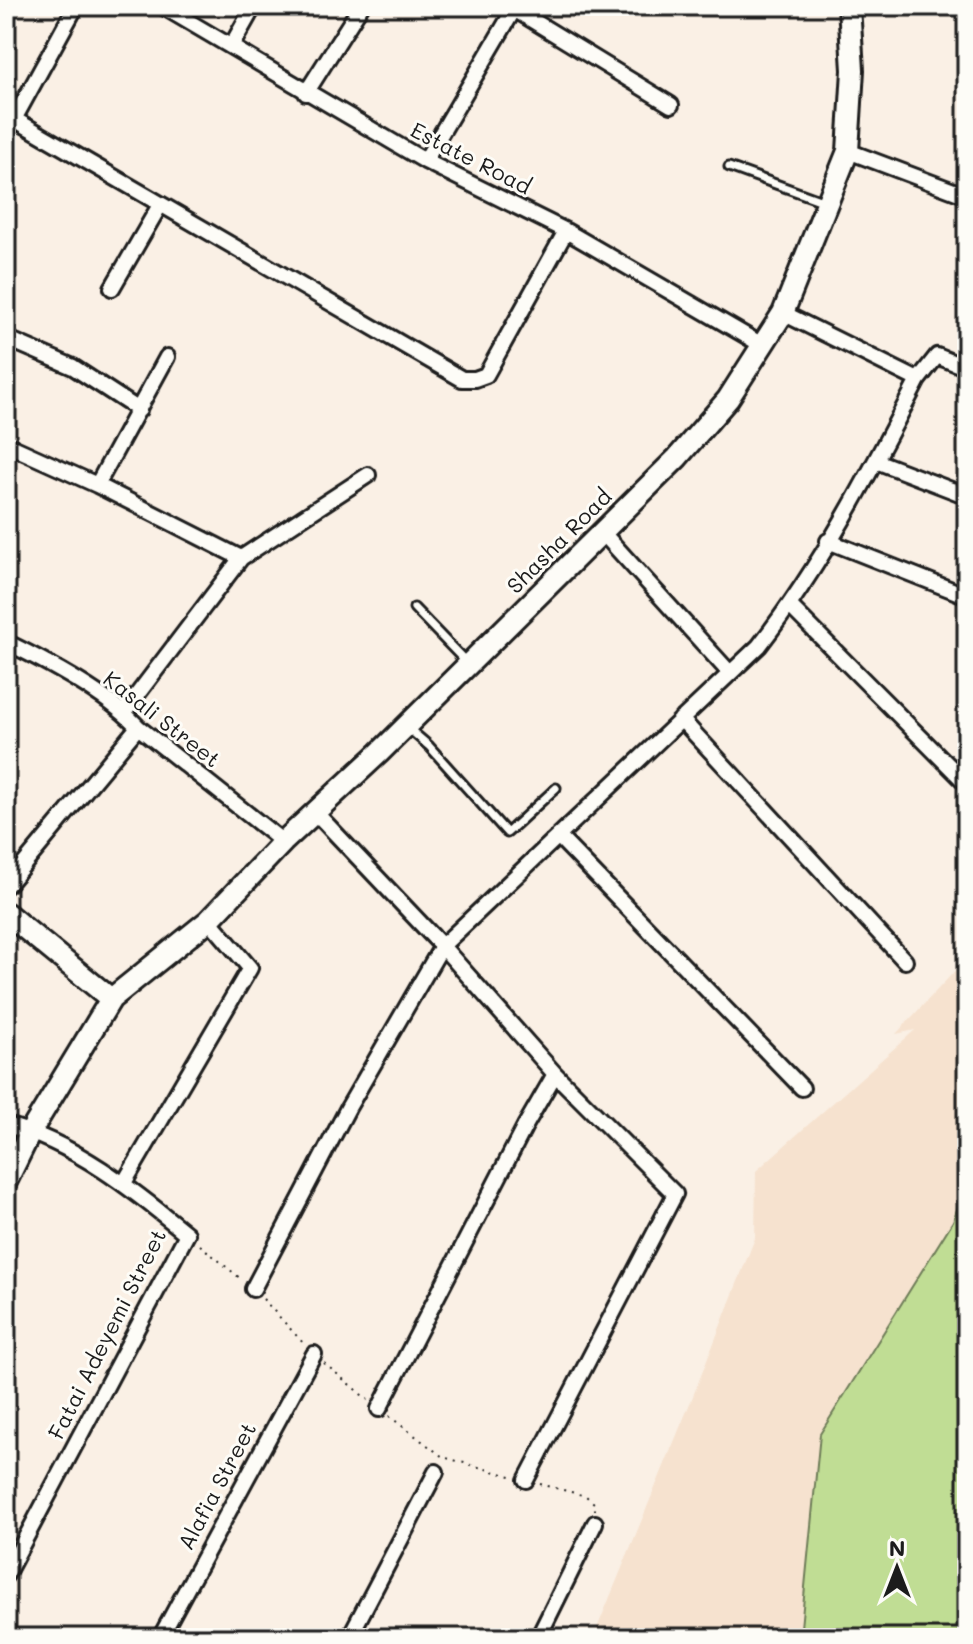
<svg xmlns="http://www.w3.org/2000/svg" width="973" height="1644" font-family="Mali,sans-serif">
  <style>
    .built { fill: #f6e2cf }
    .green { fill: #c0dd94; stroke: #6e7c58; stroke-width: 2 }
    .lines { fill: none; stroke-linecap: round; stroke-linejoin: round }
    .lane-casing { stroke: #1c1c1c; stroke-width: 13 }
    .street-casing { stroke: #1c1c1c; stroke-width: 20 }
    .secondary-casing { stroke: #1c1c1c; stroke-width: 26 }
    .path { stroke: #1c1c1c; stroke-width: 2; stroke-dasharray: 2 6; stroke-linecap: butt }
    .lane { stroke: #fdfcf7; stroke-width: 7 }
    .street { stroke: #fdfcf7; stroke-width: 14 }
    .secondary { stroke: #fdfcf7; stroke-width: 20 }
    .labels { text-anchor: middle; stroke-width: 6; stroke-linejoin: round; paint-order: stroke }
    .street-label { font-size: 22px; fill: #1c1c1c; stroke: #fdfcf7 }
  </style>
  <rect width="100%" height="100%" fill="#faf0e5"/>
  <filter id="ink" filterUnits="userSpaceOnUse"><feTurbulence type="fractalNoise" baseFrequency=".0125" numOctaves="2"/><feDisplacementMap in="SourceGraphic" scale="16" xChannelSelector="R" yChannelSelector="G"/><feConvolveMatrix kernelMatrix="1 2 1 2 8 2 1 2 1" color-interpolation-filters="sRGB"/></filter>
  <g filter="url(#ink)">
    <path class="built" d="M 967,958 L 967,1638 L 593,1638 L 693,1396 L 755,1238 L 756,1171 L 915,1030 L 896,1034 Z"/>
    <path class="green" d="M 967,1180 L 967,1638 L 800,1638 L 820,1434 L 953,1221 Z"/>
    <g class="lines">
      <defs>
        <path id="lane" d="M 729,167 L 825,202
          M 414,608 L 468,664
          M 408,728 L 429,746 L 507,833 L 556,788"/>
        <path id="street" d="M 162,6 L 425,161 L 566,231 L 762,345
          M 514,9 L 671,105
          M 232,45 L 254,6
          M 306,93 L 361,6
          M 14,119 L 462,379 L 475,379 L 486,375 L 566,231
          M 6,134 L 76,6
          M 848,151 L 967,196
          M 425,161 L 516,6
          M 112,288 L 160,205
          M 6,338 L 73,367 L 139,410
          M 918,380 L 937,356 L 967,368
          M 6,444 L 97,485 L 241,558
          M 876,461 L 967,496
          M 97,485 L 167,357
          M 602,532 L 729,672
          M 828,541 L 967,596
          M 790,606 L 967,784
          M 6,642 C 47,662 108,694 138,727 L 283,842
          M 124,712 L 241,558 L 368,475
          M 681,719 L 905,961
          M 316,813 L 442,946 L 555,1074 L 675,1194 L 526,1480
          M 558,836 L 802,1088
          M 6,886 L 138,727
          M 6,1125 C 72,1141 135,1191 187,1234 L 6,1575
          M 124,1183 L 250,968 L 209,920
          M 253,1289 L 348,1108 L 442,946 L 759,646 C 822,565 871,471 918,380 L 783,313
          M 379,1409 L 525,1126 L 555,1074
          M 160,1638 L 314,1354
          M 349,1638 L 436,1472
          M 538,1638 L 595,1523"/>
        <path id="secondary" d="M 6,913 L 111,999
          M 6,1182 L 31,1131 L 111,999 L 209,920 L 283,842 L 379,753 L 677,458 L 728,399 L 783,313 L 848,151 L 853,70 L 849,6"/>
      </defs>
      <use href="#lane" class="lane-casing"/>
      <use href="#street" class="street-casing"/>
      <use href="#secondary" class="secondary-casing"/>
      <path class="path" d="M 200,1245 L 241,1279
        M 263,1299 L 305,1345
        M 324,1363 L 368,1400
        M 389,1416 L 443,1457 L 514,1477
        M 540,1484 L 586,1496 L 595,1504 L 595,1510"/>
      <use href="#lane" class="lane"/>
      <use href="#street" class="street"/>
      <use href="#secondary" class="secondary"/>
    </g>
  </g>
  <g class="labels">
    <g class="street-label">
      <text transform="translate(471 158) rotate(27)" y="8">Estate Road</text>
      <text transform="translate(559 541) rotate(-45)" y="8">Shasha Road</text>
      <text transform="translate(162 719) rotate(38)" y="8">Kasali Street</text>
      <text transform="translate(107 1334) rotate(-63)" y="8">Fatai Adeyemi Street</text>
      <text transform="translate(217 1486) rotate(-62)" y="8">Alafia Street</text>
    </g>
  </g>
  <rect width="973" height="1644" fill="none" stroke="#fdfcf7" stroke-width="32"/>
  <rect x="16" y="16" width="941" height="1612" fill="none" stroke="#1c1c1c" stroke-width="3" filter="url(#ink)"/>
  <g transform="translate(897 1568)" stroke="#fdfcf7" stroke-width="6" paint-order="stroke">
  <path d="M0-6L14 30L0 20L-14 30Z" fill="#1c1c1c"/>
  <text y="-12" font-size="22" font-weight="bold" text-anchor="middle" fill="#1c1c1c">N</text>
  </g>
</svg>
